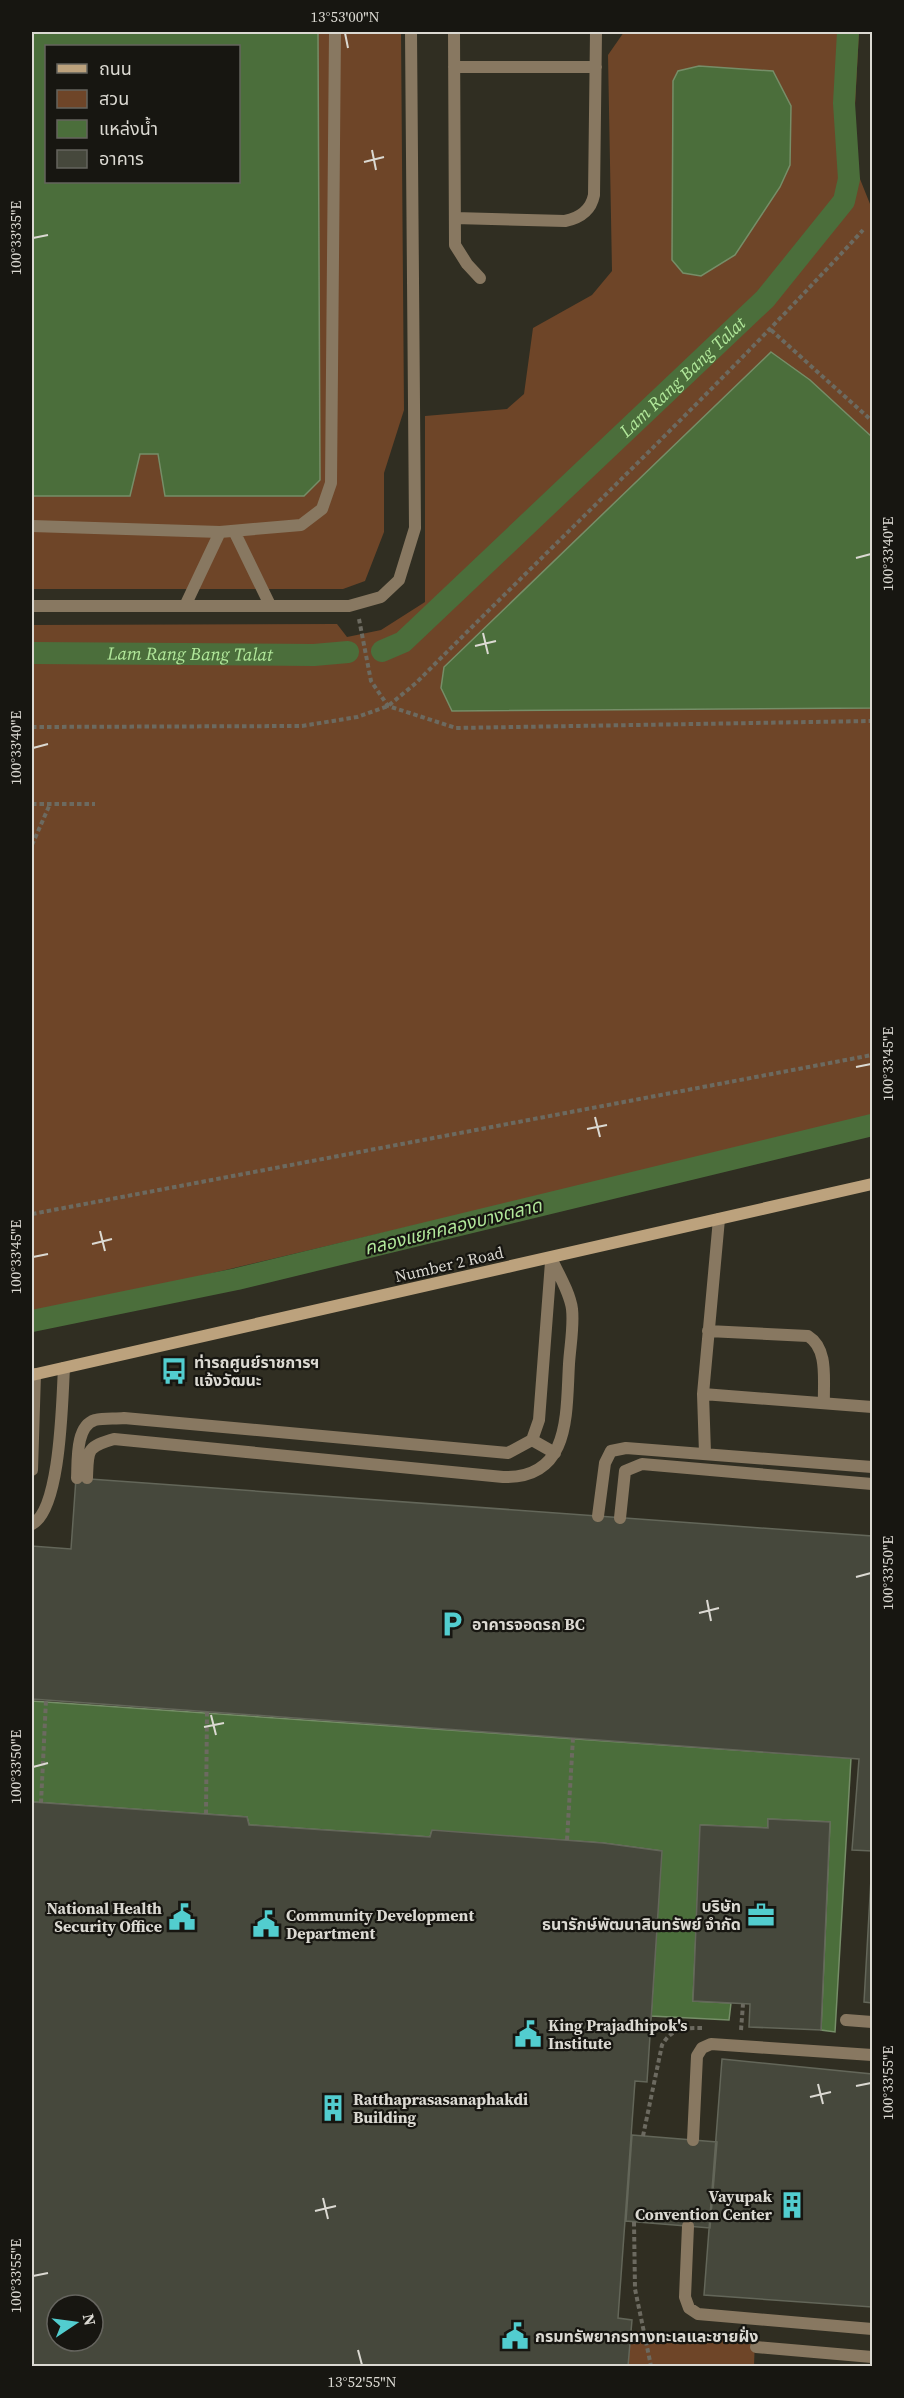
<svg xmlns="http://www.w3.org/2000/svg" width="904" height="2398" font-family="'Source Serif 4','Noto Sans Thai',serif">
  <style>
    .green { fill: #6e4528 }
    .water { fill: #4b6e3b; stroke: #768e68; stroke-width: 1.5; fill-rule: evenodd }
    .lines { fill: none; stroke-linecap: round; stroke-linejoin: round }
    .canal { stroke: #4b6e3b; stroke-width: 22 }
    .building { fill: #46483c; stroke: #636659; stroke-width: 1.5; fill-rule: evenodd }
    .path { stroke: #6c6a60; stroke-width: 4; stroke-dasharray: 4.5 3; stroke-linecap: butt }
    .lane { stroke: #887861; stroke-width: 12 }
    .street { stroke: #887861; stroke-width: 12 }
    .secondary { stroke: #bca27d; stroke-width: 12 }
    .ticks { fill: none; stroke: #dbd9d2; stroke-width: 2 }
    .labels { text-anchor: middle; stroke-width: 4.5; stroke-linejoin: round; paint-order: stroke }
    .street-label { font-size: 16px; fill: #dbd9d2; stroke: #171611 }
    .poi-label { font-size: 16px; font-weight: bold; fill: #dbd9d2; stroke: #171611; text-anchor: start }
    .water-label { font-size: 18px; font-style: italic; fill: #b1e79a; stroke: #171611 }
    .neatline { fill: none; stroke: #dbd9d2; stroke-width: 2 }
    .ticks-label { font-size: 15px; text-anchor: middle; fill: #dbd9d2 }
  </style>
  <rect width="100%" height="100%" fill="#302e22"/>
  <path class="green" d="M 318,32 L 401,32 L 404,410 L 384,473 L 384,532 L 365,581 L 343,589 L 32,589 L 32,496 L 129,496 L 139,454 L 158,454 L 165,496 L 320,480 Z
    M 624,32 L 859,32 L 853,143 L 858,174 L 872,209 L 872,437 L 810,380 L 771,353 L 444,667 L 441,688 L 452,711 L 872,708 L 872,1117 L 120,1295 L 32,1311 L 32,625 L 337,624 L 347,637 L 381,630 L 425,602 L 425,416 L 507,409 L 524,394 L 533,328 L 592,295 L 612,271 L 608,55 Z
    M 631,2331 L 755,2338 L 754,2366 L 628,2366 Z"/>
  <path class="water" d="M 32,32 L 318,32 L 320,480 L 304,496 L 165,496 L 158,454 L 140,454 L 130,496 L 32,496 ZM 46,46 L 238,46 L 238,182 L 46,182 Z
    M 699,66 L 773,71 L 791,106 L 790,165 L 780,187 L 735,255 L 701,276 L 683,273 L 672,260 L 673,81 L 678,71 Z
    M 771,352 L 810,380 L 872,437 L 872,708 L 452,711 L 441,688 L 444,667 Z
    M 32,1701 L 851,1758 L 835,2032 L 821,2030 L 830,1822 L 768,1819 L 768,1828 L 701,1825 L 693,2001 L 731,2003 L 729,2020 L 651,2016 L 661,1851 L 602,1843 L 432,1831 L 430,1837 L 249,1825 L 247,1817 L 32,1802 Z"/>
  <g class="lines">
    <g class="canal">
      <path id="s1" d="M 382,651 L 403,642 L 765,299 L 844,201 L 849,179 L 844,103 L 848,32"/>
      <path id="s2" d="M 32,653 L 314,655 L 348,652"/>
      <path d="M 32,1321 L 237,1279 L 872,1125"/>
    </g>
  </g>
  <path class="building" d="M 76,1478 L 872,1536 L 872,1851 L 852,1850 L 859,1759 L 32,1699 L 32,1546 L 71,1549 Z
    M 32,1802 L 247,1817 L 249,1825 L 430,1837 L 432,1830 L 603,1843 L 662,1851 L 647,2082 L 635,2081 L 618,2318 L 632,2320 L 628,2366 L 32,2366 ZM 57,2305 L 93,2305 L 93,2341 L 57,2341 Z
    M 768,1819 L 830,1822 L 821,2030 L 749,2027 L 750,2004 L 693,2001 L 700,1825 L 768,1828 Z
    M 872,1861 L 872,2003 L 864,2002 Z
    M 722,2059 L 872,2074 L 872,2307 L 704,2295 Z
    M 632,2135 L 717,2142 L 710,2228 L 626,2221 Z"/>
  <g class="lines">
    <path class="path" d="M 771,330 L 872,421
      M 359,619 L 371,681 L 388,706 L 456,728 L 872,721
      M 32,727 L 302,726 L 357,717 L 388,706 L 416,683 C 565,533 720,386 863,230
      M 32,804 L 95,804
      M 32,845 L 50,804
      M 32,1214 L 872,1055
      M 41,1803 L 46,1700
      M 206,1814 L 207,1711
      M 567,1840 L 573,1738
      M 741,2030 L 743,2004
      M 643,2136 L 662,2045 C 672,2028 683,2028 702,2028
      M 634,2222 L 635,2289 L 651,2366"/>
    <path class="lane" d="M 32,526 L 220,532 L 301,525 L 322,509 L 331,483 L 335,32
      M 234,531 L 270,605
      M 185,606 L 220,532
      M 708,1331 L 808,1336 C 829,1349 823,1381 824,1403
      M 703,1394 L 872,1407
      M 532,1440 L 555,1453
      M 705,1453 L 703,1394 L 719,1219
      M 32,1470 L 35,1374
      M 77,1478 C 78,1462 75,1426 95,1420 C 104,1418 115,1419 124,1418 L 508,1453 L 532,1440 L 539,1420 L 551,1262
      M 87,1478 C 88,1450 86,1447 114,1439 L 503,1477 C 571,1479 566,1414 569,1364 C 570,1347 574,1326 572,1309 C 570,1293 558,1273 551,1258
      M 598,1516 L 605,1463 L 611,1451 L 626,1448 L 872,1467
      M 620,1518 L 625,1471 L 642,1464 L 872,1484
      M 32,1524 C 61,1510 62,1399 64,1368
      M 846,2020 L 872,2022
      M 693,2140 L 697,2056 L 702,2048 L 711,2044 L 872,2055
      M 688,2226 L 685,2297 L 689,2308 L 698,2314 L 872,2329
      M 756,2347 L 872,2357"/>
    <path class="street" d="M 454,32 L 455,245 L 467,264 L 480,278
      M 454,67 L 596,67
      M 455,218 L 565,221 C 580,218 591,210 594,195 L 596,32
      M 32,606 L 349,606 L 381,597 L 399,580 L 415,528 L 411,32"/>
    <path class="secondary" d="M 32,1375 L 872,1184"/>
  </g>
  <path class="ticks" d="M 345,33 L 348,48M 372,150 L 376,170M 364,162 L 384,157M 33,238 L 48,235M 856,558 L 871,554M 483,633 L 488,654M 475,646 L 496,641M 33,748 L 48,744M 856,1067 L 871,1064M 595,1117 L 600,1137M 587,1129 L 607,1125M 100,1231 L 105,1251M 92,1244 L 112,1239M 33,1257 L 48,1254M 856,1577 L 871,1573M 707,1600 L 711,1621M 699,1613 L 719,1608M 211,1715 L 216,1735M 204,1727 L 224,1723M 33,1767 L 48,1763M 818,2084 L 823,2104M 856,2086 L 871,2083M 810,2097 L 831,2092M 323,2198 L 328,2219M 315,2211 L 336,2206M 33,2276 L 48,2273M 358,2350 L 362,2365"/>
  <defs>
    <symbol id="bus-bare" viewBox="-9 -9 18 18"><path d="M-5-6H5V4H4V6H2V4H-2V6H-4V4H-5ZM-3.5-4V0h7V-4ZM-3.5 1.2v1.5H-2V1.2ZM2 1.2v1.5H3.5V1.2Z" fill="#52cdcf" stroke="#171611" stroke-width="2.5" paint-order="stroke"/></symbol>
    <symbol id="parking-bare" viewBox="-9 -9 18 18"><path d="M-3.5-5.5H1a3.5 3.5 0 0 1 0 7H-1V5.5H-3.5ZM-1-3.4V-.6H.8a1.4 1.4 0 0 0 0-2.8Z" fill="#52cdcf" stroke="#171611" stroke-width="2.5" paint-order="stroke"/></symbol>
    <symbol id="office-bare" viewBox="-9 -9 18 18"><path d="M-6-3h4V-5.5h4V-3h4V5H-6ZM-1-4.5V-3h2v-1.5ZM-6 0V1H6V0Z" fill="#52cdcf" stroke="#171611" stroke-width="2.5" paint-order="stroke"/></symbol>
    <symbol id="civic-bare" viewBox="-9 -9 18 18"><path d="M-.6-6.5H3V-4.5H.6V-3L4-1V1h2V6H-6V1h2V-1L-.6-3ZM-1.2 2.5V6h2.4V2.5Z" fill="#52cdcf" stroke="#171611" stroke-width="2.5" paint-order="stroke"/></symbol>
    <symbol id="building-bare" viewBox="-9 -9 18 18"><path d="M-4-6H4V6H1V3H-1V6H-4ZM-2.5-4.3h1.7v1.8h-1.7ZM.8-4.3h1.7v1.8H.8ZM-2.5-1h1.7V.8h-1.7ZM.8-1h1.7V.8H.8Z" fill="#52cdcf" stroke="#171611" stroke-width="2.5" paint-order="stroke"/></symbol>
  </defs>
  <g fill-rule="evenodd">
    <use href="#bus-bare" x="155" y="1352" width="38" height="38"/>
    <use href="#parking-bare" x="433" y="1605" width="38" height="38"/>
    <use href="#office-bare" x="742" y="1896" width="38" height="38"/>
    <use href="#civic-bare" x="163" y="1898" width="38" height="38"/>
    <use href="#civic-bare" x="247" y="1905" width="38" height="38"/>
    <use href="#civic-bare" x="509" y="2015" width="38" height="38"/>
    <use href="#building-bare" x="314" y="2089" width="38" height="38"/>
    <use href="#building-bare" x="773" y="2186" width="38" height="38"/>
    <use href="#civic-bare" x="496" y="2317" width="38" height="38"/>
  </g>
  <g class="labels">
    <g class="street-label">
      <text transform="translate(449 1264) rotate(-13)" y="6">Number 2 Road</text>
    </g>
    <g class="poi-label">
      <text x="194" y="1368">ท่ารถศูนย์ราชการฯ<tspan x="194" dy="18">แจ้งวัฒนะ</tspan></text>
      <text x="472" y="1630">อาคารจอดรถ BC</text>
      <text x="741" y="1912" text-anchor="end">บริษัท<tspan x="741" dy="18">ธนารักษ์พัฒนาสินทรัพย์ จำกัด</tspan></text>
      <text x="162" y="1914" text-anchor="end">National Health<tspan x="162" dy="18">Security Office</tspan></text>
      <text x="286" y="1921">Community Development<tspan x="286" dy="18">Department</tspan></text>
      <text x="548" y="2031">King Prajadhipok's<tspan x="548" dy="18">Institute</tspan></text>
      <text x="353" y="2105">Ratthaprasasanaphakdi<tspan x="353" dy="18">Building</tspan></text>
      <text x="772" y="2202" text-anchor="end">Vayupak<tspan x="772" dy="18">Convention Center</tspan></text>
      <text x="535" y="2342">กรมทรัพยากรทางทะเลและชายฝั่ง</text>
    </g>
    <g class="water-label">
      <text dy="6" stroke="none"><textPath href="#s1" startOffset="408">Lam Rang Bang Talat</textPath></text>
      <text dy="6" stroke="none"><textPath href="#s2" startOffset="158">Lam Rang Bang Talat</textPath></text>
      <text transform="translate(453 1227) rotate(-14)" y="6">คลองแยกคลองบางตลาด</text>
    </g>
  </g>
  <rect width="904" height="2398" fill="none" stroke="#171611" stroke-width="66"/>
  <rect x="45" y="45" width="195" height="138" fill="#171611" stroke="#65645e" stroke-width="1.5"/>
  <rect x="57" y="64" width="30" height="9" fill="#bca27d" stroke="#65645e" stroke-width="1.5"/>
  <text x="99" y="75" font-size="18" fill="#dbd9d2">ถนน</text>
  <rect x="57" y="90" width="30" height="18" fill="#6e4528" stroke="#65645e" stroke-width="1.5"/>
  <text x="99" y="105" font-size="18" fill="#dbd9d2">สวน</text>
  <rect x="57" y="120" width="30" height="18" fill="#4b6e3b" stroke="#65645e" stroke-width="1.5"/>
  <text x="99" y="135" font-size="18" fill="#dbd9d2">แหล่งน้ำ</text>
  <rect x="57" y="150" width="30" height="18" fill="#46483c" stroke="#65645e" stroke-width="1.5"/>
  <text x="99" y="165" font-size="18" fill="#dbd9d2">อาคาร</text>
  <g transform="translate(75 2323) rotate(77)"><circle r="28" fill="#171611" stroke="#65645e" stroke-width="1.5"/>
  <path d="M0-4.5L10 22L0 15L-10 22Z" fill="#52cdcf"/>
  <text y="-9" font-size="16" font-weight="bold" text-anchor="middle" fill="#dbd9d2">N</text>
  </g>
  <rect x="33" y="33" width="838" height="2332" class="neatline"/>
  <g class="ticks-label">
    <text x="345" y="22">13°53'00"N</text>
    <text transform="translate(16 238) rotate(-90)" y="5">100°33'35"E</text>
    <text transform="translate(888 554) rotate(-90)" y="5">100°33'40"E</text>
    <text transform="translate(16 748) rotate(-90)" y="5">100°33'40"E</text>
    <text transform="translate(888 1064) rotate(-90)" y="5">100°33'45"E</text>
    <text transform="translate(16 1257) rotate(-90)" y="5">100°33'45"E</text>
    <text transform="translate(888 1573) rotate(-90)" y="5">100°33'50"E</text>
    <text transform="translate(16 1767) rotate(-90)" y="5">100°33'50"E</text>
    <text transform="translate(888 2083) rotate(-90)" y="5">100°33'55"E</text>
    <text transform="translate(16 2276) rotate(-90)" y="5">100°33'55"E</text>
    <text x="362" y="2387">13°52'55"N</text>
  </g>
</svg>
